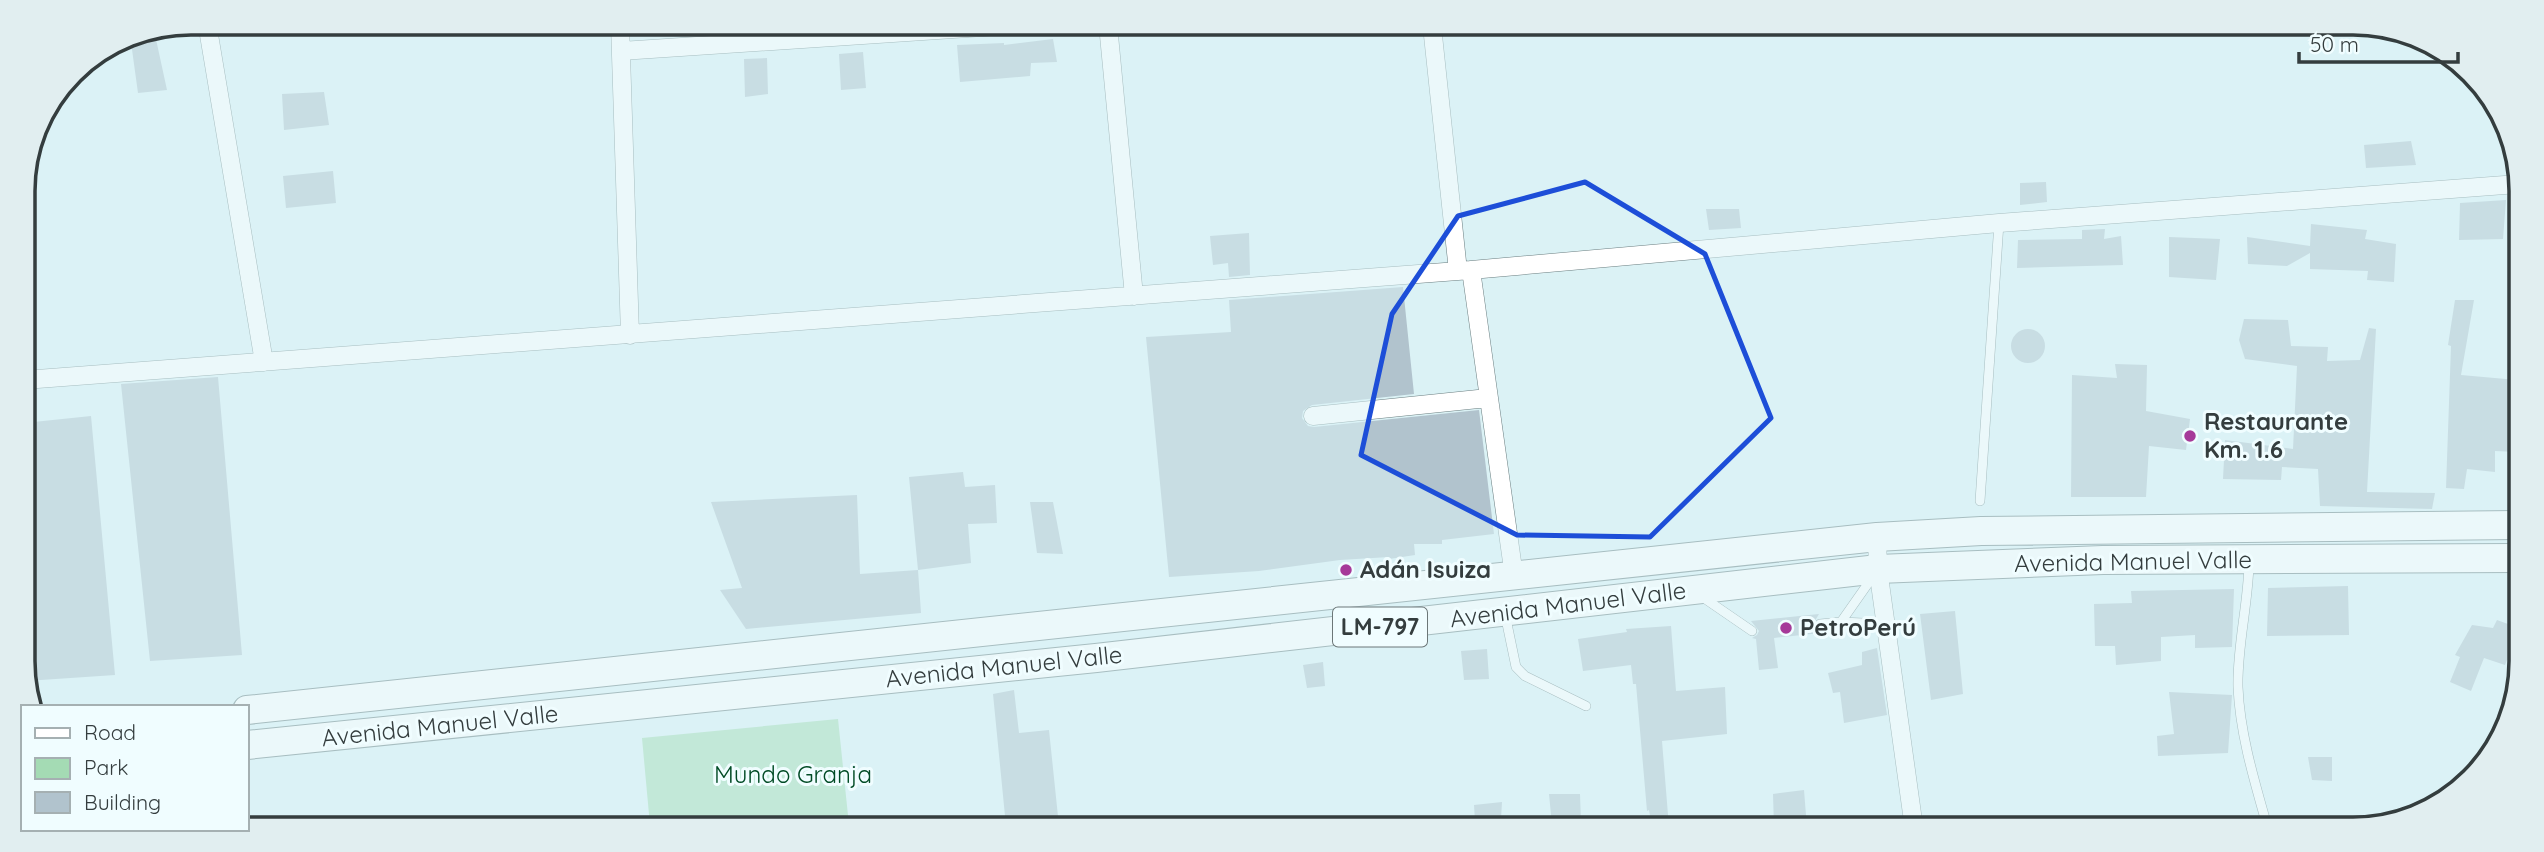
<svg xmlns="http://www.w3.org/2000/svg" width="2544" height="852" font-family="Quicksand,sans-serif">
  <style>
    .green { fill: #a4dbb4 }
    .building { fill: #b1c3cd }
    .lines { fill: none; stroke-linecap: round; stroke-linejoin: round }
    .service-casing { stroke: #6a7e80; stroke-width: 10 }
    .minor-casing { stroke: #6a7e80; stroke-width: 19 }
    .primary-casing { stroke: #6a7e80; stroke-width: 30 }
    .service { stroke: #fff; stroke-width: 9 }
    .minor { stroke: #fff; stroke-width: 18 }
    .primary { stroke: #fff; stroke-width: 28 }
    .marked { fill: none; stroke: #1d4ed8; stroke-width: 5; stroke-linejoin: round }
    .poi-dot { fill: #a63999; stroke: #f0fdff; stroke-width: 2.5 }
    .labels { text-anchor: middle; stroke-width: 6; stroke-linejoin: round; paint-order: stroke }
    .shield { fill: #f0fdff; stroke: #6c7778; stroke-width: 2 }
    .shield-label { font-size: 23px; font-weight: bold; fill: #343d3e }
    .poi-label { font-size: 24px; font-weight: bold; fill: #343d3e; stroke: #f0fdff; text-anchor: start }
    .street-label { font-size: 24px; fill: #343d3e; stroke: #f0fdff }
    .park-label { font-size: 24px; fill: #004b25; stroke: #f0fdff }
    .rim { fill: none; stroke: #343d3e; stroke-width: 3.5 }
  </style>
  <rect width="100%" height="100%" fill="#dbf2f5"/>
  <path class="green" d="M 838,719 L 849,825 L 650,825 L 642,738 Z"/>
  <path class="building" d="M 154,30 L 167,90 L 138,93 L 130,35 Z
    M 1053,39 L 1057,62 L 1031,63 L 1030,76 L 960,82 L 957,45 L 1004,43 L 1004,45 Z
    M 863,52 L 866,88 L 841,90 L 839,54 Z
    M 767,58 L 768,94 L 745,97 L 744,59 Z
    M 324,92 L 329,125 L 284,130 L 282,94 Z
    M 2411,141 L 2416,165 L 2366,168 L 2364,145 Z
    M 333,171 L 336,203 L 286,208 L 283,176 Z
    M 2046,182 L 2047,202 L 2020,205 L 2020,183 Z
    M 2506,200 L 2503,239 L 2459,240 L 2460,203 Z
    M 1706,209 L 1739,209 L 1741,228 L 1709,230 Z
    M 2311,224 L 2367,230 L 2365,239 L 2396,244 L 2394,282 L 2367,280 L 2368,271 L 2310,269 L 2310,253 L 2287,266 L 2248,264 L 2247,237 L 2310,246 Z
    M 2105,229 L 2104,239 L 2121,236 L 2123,265 L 2017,268 L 2018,240 L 2082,239 L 2082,230 Z
    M 1249,233 L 1250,275 L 1229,277 L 1228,263 L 1213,265 L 1210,236 Z
    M 2169,237 L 2220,239 L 2216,280 L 2169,277 Z
    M 1403,287 L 1414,394 L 1312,405 L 1303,411 L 1302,418 L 1308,426 L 1314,427 L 1479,410 L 1494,534 L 1442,540 L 1442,544 L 1414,544 L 1415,555 L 1389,559 L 1389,557 L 1340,560 L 1259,571 L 1169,577 L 1146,337 L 1231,332 L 1229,300 Z
    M 2455,300 L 2474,300 L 2461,375 L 2517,380 L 2517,452 L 2495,451 L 2495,472 L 2467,469 L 2464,489 L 2446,488 L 2451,346 L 2448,345 Z
    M 2244,319 L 2288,320 L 2291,346 L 2328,347 L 2327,361 L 2360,360 L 2369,328 L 2376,329 L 2367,492 L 2435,493 L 2432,509 L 2320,506 L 2318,469 L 2282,467 L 2281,480 L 2223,479 L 2225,440 L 2293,449 L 2297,366 L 2245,359 L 2239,340 Z
    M2011 346a17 17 0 1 1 34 0a17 17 0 1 1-34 0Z
    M 2115,364 L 2147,365 L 2146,411 L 2190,419 L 2186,450 L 2149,446 L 2146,497 L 2071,497 L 2072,375 L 2117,378 Z
    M 218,377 L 242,655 L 150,661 L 121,384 Z
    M 91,416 L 115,675 L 26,681 L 24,423 Z
    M 963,472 L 965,487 L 995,485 L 997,523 L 968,524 L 971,563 L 918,570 L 909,477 Z
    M 857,495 L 860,574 L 918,570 L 921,613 L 746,629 L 720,590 L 742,588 L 711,502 Z
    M 1030,502 L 1053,502 L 1063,554 L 1037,553 Z
    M 2348,586 L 2349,635 L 2267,636 L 2268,588 Z
    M 2234,589 L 2232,647 L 2195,648 L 2195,635 L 2161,637 L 2161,661 L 2116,665 L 2115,646 L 2095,646 L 2094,604 L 2132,603 L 2131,591 Z
    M 1955,611 L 1963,694 L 1931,700 L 1920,614 Z
    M 1819,614 L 1813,624 L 1821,633 L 1774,638 L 1778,668 L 1759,670 L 1756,639 L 1752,638 L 1757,635 L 1759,631 L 1751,621 Z
    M 2497,620 L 2516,627 L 2516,664 L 2507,660 L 2505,665 L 2484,658 L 2471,691 L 2450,682 L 2460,657 L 2455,655 L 2472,625 L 2493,628 Z
    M 1671,626 L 1676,691 L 1725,687 L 1727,734 L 1662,741 L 1669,827 L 1652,827 L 1649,810 L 1647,811 L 1636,684 L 1633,684 L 1631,665 L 1583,671 L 1578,639 L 1627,632 L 1626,629 Z
    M 1877,648 L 1887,715 L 1844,723 L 1840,692 L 1833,693 L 1828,673 L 1862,665 L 1862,652 Z
    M 1487,649 L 1489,679 L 1464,680 L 1461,651 Z
    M 1323,662 L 1325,686 L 1307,688 L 1303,665 Z
    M 1014,690 L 1019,733 L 1049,730 L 1059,826 L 1006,826 L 993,694 Z
    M 2169,692 L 2232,695 L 2228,753 L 2158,756 L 2157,736 L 2174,734 Z
    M 2308,757 L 2332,757 L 2332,781 L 2312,780 Z
    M 1804,790 L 1807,828 L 1774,827 L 1773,794 Z
    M 1549,794 L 1580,794 L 1581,823 L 1552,825 Z
    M 1502,802 L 1501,819 L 1475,821 L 1474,805 Z"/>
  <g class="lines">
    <defs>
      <path id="service" d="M 1980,501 L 1999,223
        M 2249,564 C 2248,605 2237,647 2238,687 C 2240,735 2255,783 2268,829
        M 1701,596 L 1752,631
        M 1505,614 L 1516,667 L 1525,676 L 1586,706
        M 1841,622 L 1885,624
        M 1820,624 L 1841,622 L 1874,575"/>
      <path id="minor" d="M 207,23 L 264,362
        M 620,24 L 630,335
        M 1108,25 L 1134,296
        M 1432,26 L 1458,271
        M 621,51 L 1013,25
        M 1471,270 L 1514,576
        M 24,380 L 1471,270 L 1999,223 L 2518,184
        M 1313,416 L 1488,398
        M 1877,537 L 1878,569 L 1914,828"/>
      <path id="primary" d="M 247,710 L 1877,537 L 1981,531 L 2516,525
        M 247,745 L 1096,658 L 1878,569 L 2103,560 L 2516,558"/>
    </defs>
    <use href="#service" class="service-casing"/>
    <use href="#minor" class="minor-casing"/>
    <use href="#primary" class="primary-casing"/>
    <use href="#service" class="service"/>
    <use href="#minor" class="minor"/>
    <use href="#primary" class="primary"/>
  </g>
  <path d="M0 0H2544V852H0ZM 1585,182 L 1705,254 L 1771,418 L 1650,537 L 1517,535 L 1361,455 L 1392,314 L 1458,216 Z" fill="#dbf2f5" fill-opacity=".55" fill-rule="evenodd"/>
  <path class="marked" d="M 1585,182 L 1705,254 L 1771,418 L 1650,537 L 1517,535 L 1361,455 L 1392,314 L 1458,216 Z"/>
  <g class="poi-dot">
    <circle cx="2190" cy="436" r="7"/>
    <circle cx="1346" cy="570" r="7"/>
    <circle cx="1786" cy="628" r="7"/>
  </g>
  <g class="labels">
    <rect class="shield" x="1333" y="607.5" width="94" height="39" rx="5"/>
    <g class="shield-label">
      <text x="1380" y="635">LM-797</text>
    </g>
    <g class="poi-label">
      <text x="2204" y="430">Restaurante<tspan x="2204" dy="28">Km. 1.6</tspan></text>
      <text x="1360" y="578">Adán Isuiza</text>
      <text x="1800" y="636">PetroPerú</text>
    </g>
    <g class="street-label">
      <text transform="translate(2133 562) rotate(-1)" y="8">Avenida Manuel Valle</text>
      <text transform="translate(1568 605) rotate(-7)" y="8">Avenida Manuel Valle</text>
      <text transform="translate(1004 667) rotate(-6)" y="8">Avenida Manuel Valle</text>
      <text transform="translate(440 726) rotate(-6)" y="8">Avenida Manuel Valle</text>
    </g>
    <g class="park-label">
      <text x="793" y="783">Mundo Granja</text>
    </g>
  </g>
  <path d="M0 0H2544V852H0ZM191 35H2353A156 156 0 0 1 2509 191V661A156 156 0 0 1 2353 817H191A156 156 0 0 1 35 661V191A156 156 0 0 1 191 35Z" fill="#e1eef0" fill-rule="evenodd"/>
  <path class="rim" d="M191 35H2353A156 156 0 0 1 2509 191V661A156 156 0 0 1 2353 817H191A156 156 0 0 1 35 661V191A156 156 0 0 1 191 35Z"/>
  <rect x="21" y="705" width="228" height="126" fill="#f0fdff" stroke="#a5b0b2" stroke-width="2"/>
  <rect x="35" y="728" width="35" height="10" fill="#ffffff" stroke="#a5b0b2" stroke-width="2"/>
  <text x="84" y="740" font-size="21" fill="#343d3e">Road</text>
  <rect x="35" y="758" width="35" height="21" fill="#a4dbb4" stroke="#a5b0b2" stroke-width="2"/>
  <text x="84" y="775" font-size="21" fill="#343d3e">Park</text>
  <rect x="35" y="792" width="35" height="21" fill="#b1c3cd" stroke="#a5b0b2" stroke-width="2"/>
  <text x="84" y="810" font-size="21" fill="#343d3e">Building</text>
  <path d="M2299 52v10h159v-10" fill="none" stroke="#343d3e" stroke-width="3.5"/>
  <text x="2310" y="52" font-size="21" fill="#343d3e" stroke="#f0fdff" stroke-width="5" paint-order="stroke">50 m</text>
</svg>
